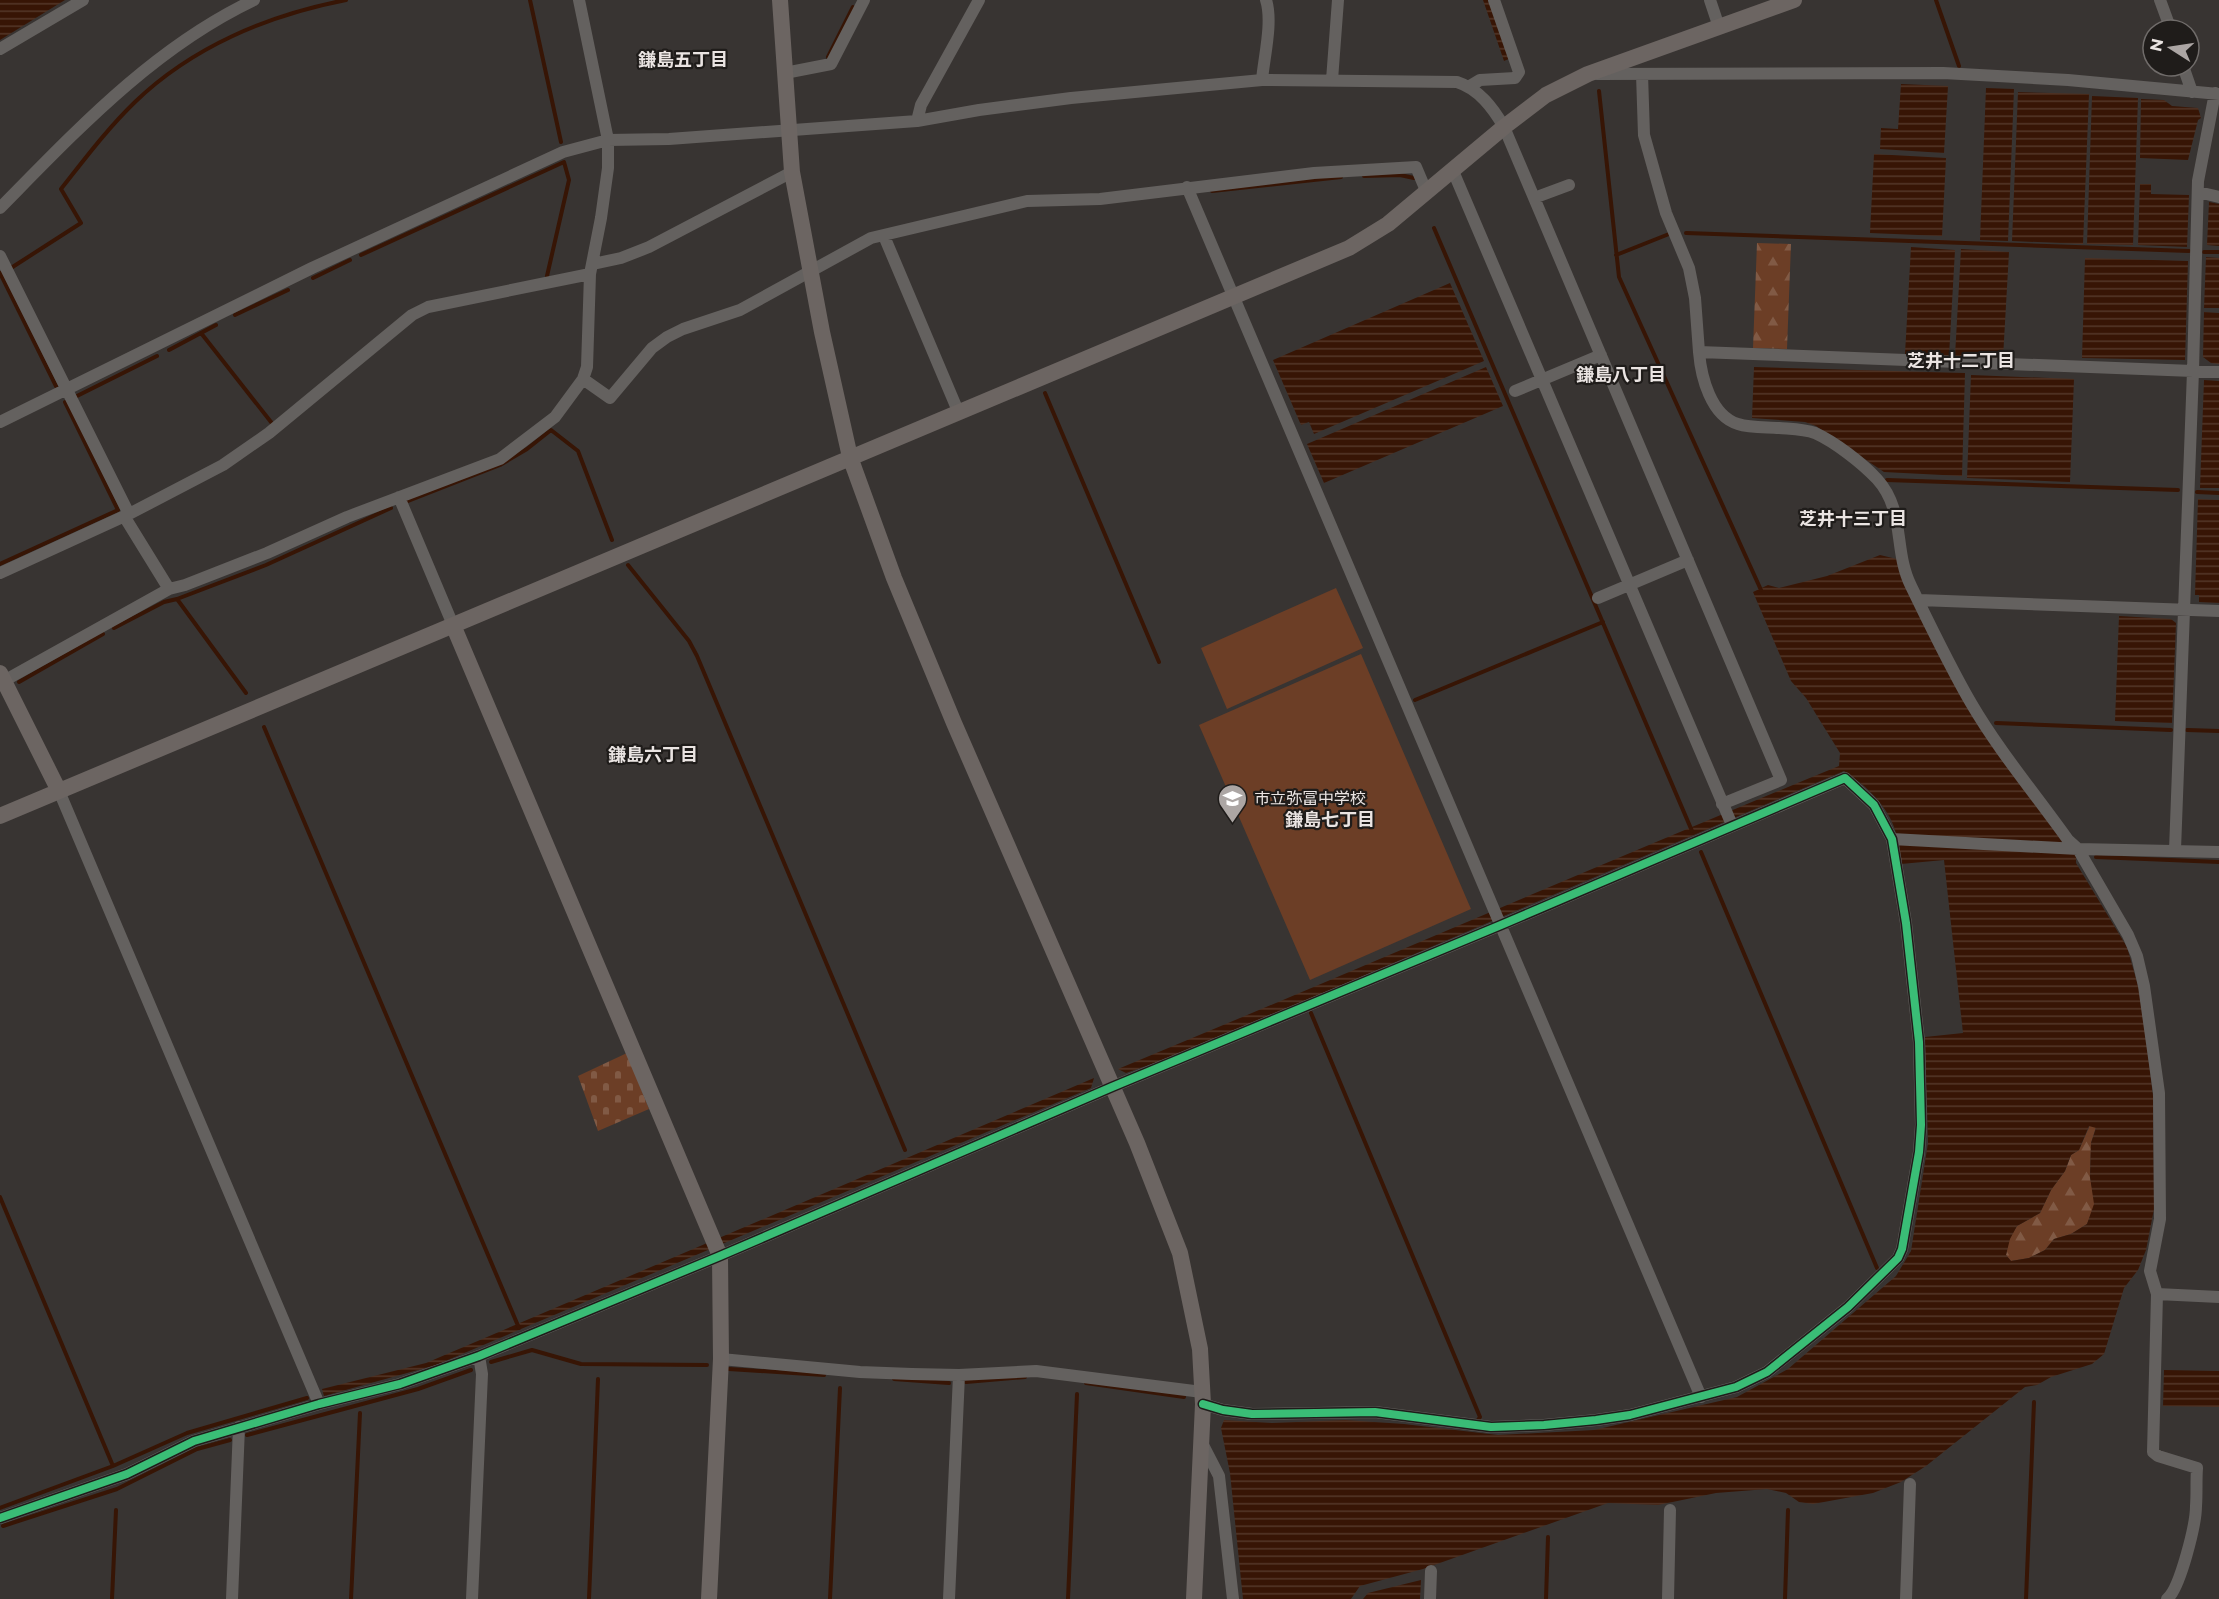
<svg xmlns="http://www.w3.org/2000/svg" width="2219" height="1599" font-family="Montserrat,'Noto Sans JP',sans-serif">
  <style>
    .forest { fill: url(#forest-firs) }
    .cemetery { fill: url(#cemetery-stones) }
    .pitch { fill: #6c3e26 }
    .water { fill: url(#water-rules); fill-rule: evenodd }
    .lines { fill: none; stroke-linecap: round; stroke-linejoin: round }
    .stream { stroke: #371505; stroke-width: 4 }
    .street { stroke: #64615f; stroke-width: 12 }
    .secondary { stroke: #6c6562; stroke-width: 16 }
    .cycleway-casing { stroke: #1f1c1a; stroke-width: 11 }
    .cycleway { stroke: #3abd76; stroke-width: 8 }
    .labels { text-anchor: middle; stroke-width: 4.5; stroke-linejoin: round; paint-order: stroke }
    .poi-label { font-size: 16px; fill: #eae4e2; stroke: #1f1c1a; text-anchor: start }
    .neighbourhood-label { font-size: 18px; font-weight: bold; fill: #eae4e2; stroke: #1f1c1a }
  </style>
  <defs>
    <pattern id="forest-firs" width="22" height="20" patternUnits="userSpaceOnUse" patternTransform="scale(1.5)"><rect width="22" height="20" fill="#6c3e26"/><path d="M5 1l3.5 6h-7zM16 11l3.5 6h-7z" fill="#815a45"/></pattern>
    <pattern id="cemetery-stones" width="16" height="16" patternUnits="userSpaceOnUse" patternTransform="scale(1.5)"><rect width="16" height="16" fill="#6c3e26"/><path d="M2 7V4a2 2 0 0 1 4 0v3zM10 15v-3a2 2 0 0 1 4 0v3z" fill="#815a45"/></pattern>
    <pattern id="water-rules" width="6" height="5" patternUnits="userSpaceOnUse" patternTransform="scale(1.5)"><rect width="6" height="5" fill="#371505"/><path d="M0 2.5h6" fill="none" stroke="#543729"/></pattern>
  </defs>
  <rect width="100%" height="100%" fill="#383432"/>
  <path class="forest" d="M 1757,243 L 1791,244 L 1787,349 L 1753,348 Z
    M 2090,1125 L 2096,1127 L 2091,1143 L 2090,1177 L 2095,1204 L 2087,1224 L 2071,1234 L 2054,1239 L 2045,1250 L 2029,1258 L 2011,1261 L 2006,1255 L 2009,1239 L 2017,1226 L 2040,1213 L 2051,1190 L 2065,1171 L 2071,1155 L 2079,1150 Z"/>
  <path class="cemetery" d="M 627,1053 L 649,1109 L 598,1131 L 578,1076 Z"/>
  <path class="pitch" d="M 1336,588 L 1363,648 L 1227,709 L 1201,648 Z
    M 1361,654 L 1471,909 L 1310,980 L 1199,725 Z"/>
  <path class="water" d="M 0,0 L 65,0 L 0,40 Z
    M 1483,0 L 1491,0 L 1511,58 L 1504,61 Z
    M 1901,84 L 1948,86 L 1944,153 L 1880,149 L 1881,128 L 1898,129 Z
    M 1986,88 L 2014,89 L 2008,241 L 1980,240 Z
    M 2018,92 L 2089,94 L 2083,244 L 2012,241 Z
    M 2092,96 L 2138,98 L 2133,245 L 2087,244 Z
    M 2141,99 L 2164,100 L 2172,106 L 2198,108 L 2201,118 L 2198,120 L 2188,160 L 2140,158 Z
    M 1874,154 L 1946,158 L 1942,236 L 1870,233 Z
    M 2140,184 L 2151,184 L 2151,194 L 2189,195 L 2187,247 L 2138,245 Z
    M 2209,202 L 2219,204 L 2219,246 L 2207,245 Z
    M 1911,247 L 1955,250 L 1949,356 L 1905,354 Z
    M 1961,249 L 2009,252 L 2003,358 L 1955,356 Z
    M 2206,257 L 2219,258 L 2219,308 L 2204,308 Z
    M 2085,258 L 2188,261 L 2185,360 L 2082,358 Z
    M 1450,283 L 1484,361 L 1314,434 L 1309,422 L 1301,425 L 1273,360 Z
    M 2204,312 L 2219,313 L 2219,364 L 2211,363 L 2203,357 Z
    M 1486,367 L 1503,406 L 1324,483 L 1307,444 Z
    M 1754,367 L 1965,373 L 1962,476 L 1884,472 L 1816,426 L 1805,422 L 1752,418 Z
    M 1971,375 L 2074,379 L 2070,482 L 1967,478 Z
    M 2204,380 L 2219,381 L 2219,488 L 2200,488 Z
    M 2198,499 L 2219,500 L 2219,603 L 2199,602 L 2199,595 L 2195,595 Z
    M 1880,555 L 1901,560 L 1969,708 L 2076,855 L 2076,863 L 2127,947 L 2141,996 L 2153,1096 L 2154,1209 L 2146,1250 L 2138,1270 L 2124,1288 L 2104,1354 L 2092,1364 L 2051,1377 L 2037,1385 L 2025,1387 L 1926,1466 L 1901,1482 L 1873,1493 L 1813,1504 L 1799,1502 L 1786,1493 L 1767,1489 L 1716,1493 L 1658,1505 L 1608,1503 L 1423,1569 L 1360,1586 L 1351,1599 L 1243,1599 L 1230,1473 L 1221,1428 L 1224,1420 L 1272,1423 L 1345,1420 L 1404,1424 L 1498,1435 L 1594,1430 L 1737,1397 L 1788,1369 L 1896,1276 L 1911,1251 L 1928,1143 L 1925,1037 L 1963,1033 L 1944,860 L 1901,864 C 1899,852 1898,838 1894,827 C 1886,804 1864,784 1844,771 L 1177,1055 L 1126,1073 L 1118,1069 C 1359,969 1598,865 1839,766 L 1840,753 L 1806,698 L 1791,681 L 1753,592 L 1768,585 L 1779,588 L 1827,576 ZM 2089,1126 L 2096,1128 L 2091,1143 L 2090,1177 L 2094,1204 L 2087,1224 L 2071,1234 L 2054,1239 L 2045,1250 L 2029,1258 L 2011,1261 L 2006,1255 L 2010,1239 L 2017,1226 L 2040,1213 L 2051,1190 L 2065,1171 L 2071,1155 L 2079,1150 Z
    M 2119,616 L 2171,619 L 2176,623 L 2172,723 L 2115,721 Z
    M 1094,1078 L 1091,1088 L 436,1365 L 324,1396 L 322,1389 L 426,1363 Z
    M 2164,1370 L 2219,1371 L 2219,1407 L 2163,1406 Z
    M 1421,1580 L 1420,1599 L 1363,1599 L 1368,1593 Z"/>
  <g class="lines">
    <path class="stream" d="M 530,0 L 561,142
      M 1936,0 L 1959,66
      M 828,57 L 853,7
      M 1599,91 L 1619,277 L 1761,590
      M 1364,176 L 1400,175 L 1414,178
      M 1212,191 L 1341,177
      M 1434,228 L 1692,831
      M 1686,233 L 2189,251
      M 2204,252 L 2219,252
      M 361,255 L 564,162 L 569,180 L 547,276
      M 1616,255 L 1669,234
      M 11,268 L 81,223 L 61,189 C 84,160 107,129 135,102 C 192,47 268,15 346,0
      M 0,273 L 56,386
      M 313,278 L 350,260
      M 235,315 L 288,290
      M 201,333 L 271,422
      M 169,350 L 216,325
      M 1045,393 L 1159,662
      M 75,397 L 157,356
      M 1887,480 L 2178,490
      M 2197,492 L 2219,493
      M 408,501 L 500,465 L 527,449 L 551,430 L 578,451 L 612,540
      M 0,564 L 118,510 L 65,402
      M 628,565 L 689,641 L 697,656 L 905,1150
      M 177,599 L 246,693
      M 114,628 L 164,602 L 177,599 L 266,565 L 391,508
      M 19,682 L 103,634
      M 1415,700 L 1603,622
      M 1996,723 L 2171,730
      M 264,727 L 519,1328
      M 2187,730 L 2219,731
      M 1701,852 L 1877,1268
      M 2096,857 L 2219,862
      M 1311,1013 L 1480,1417 L 1478,1420
      M 0,1197 L 113,1466
      M 491,1362 L 532,1350 L 581,1364 L 707,1365
      M 729,1369 L 824,1375
      M 894,1379 L 949,1383
      M 966,1382 L 1025,1377
      M 1086,1383 L 1184,1397
      M 247,1435 L 418,1389 L 471,1370
      M 0,1508 L 113,1466 L 187,1433 L 307,1398
      M 3,1526 L 117,1489 L 197,1449 L 230,1440
      M 112,1599 L 116,1510
      M 351,1599 L 360,1413
      M 589,1599 L 598,1379
      M 830,1599 L 840,1388
      M 1068,1599 L 1077,1394
      M 1546,1599 L 1548,1537
      M 1785,1599 L 1788,1510
      M 2026,1599 L 2034,1402"/>
    <path class="street" d="M 1710,0 L 1719,27
      M 2160,0 L 2171,30
      M 0,49 L 83,0
      M 2183,66 L 2192,92
      M 785,73 L 831,64 L 864,0
      M 1597,74 L 1943,73 L 2068,80 L 2219,94
      M 1642,74 L 1644,135 L 1666,213 L 1689,268 L 1695,298 L 1699,352 L 2219,372
      M 1262,80 C 1264,57 1273,22 1266,0
      M 1332,80 L 1338,0
      M 1470,86 L 1480,80 L 1515,78 L 1519,72 L 1494,0
      M 917,121 L 921,105 L 979,0
      M 1453,171 L 1732,825
      M 1187,187 L 1701,1397
      M 2198,192 L 2219,197
      M 1534,198 L 1569,185
      M 0,208 C 77,130 153,48 254,0
      M 884,236 L 958,411
      M 0,256 L 129,514
      M 593,264 L 621,258 L 649,247 L 792,172
      M 1699,352 C 1701,377 1711,416 1738,424 C 1750,428 1766,427 1779,428 C 1790,429 1804,429 1815,433 C 1835,442 1862,463 1877,479 C 1906,511 1893,550 1911,586 C 1930,625 1949,665 1971,703 C 1999,751 2036,795 2068,840 L 2078,849 L 2128,935 L 2137,956 L 2144,986 L 2159,1093 L 2160,1219 L 2150,1271 L 2157,1294 L 2153,1452 L 2158,1456 L 2197,1468 C 2196,1481 2197,1493 2196,1506 C 2196,1524 2180,1589 2167,1599
      M 583,379 L 610,398 L 652,348 L 667,337 L 683,329 L 740,310 L 871,238 L 1027,201 L 1100,199 L 1314,173 L 1416,167 L 1427,193
      M 1515,391 L 1601,355
      M 0,422 L 312,268 L 563,152 L 608,140 L 669,139 L 917,121 L 979,110 L 1071,98 L 1262,80 L 1457,82 C 1479,89 1493,108 1504,127 L 1781,780 L 1722,804
      M 399,497 L 453,625
      M 124,516 L 169,589
      M 0,573 L 129,514 L 223,465 L 269,433 L 412,315 L 428,307 L 590,274
      M 1598,598 L 1688,560
      M 1919,600 L 2219,611
      M 0,683 L 169,589 L 185,585 L 267,553 L 347,517 L 500,459 L 555,417 L 583,379 L 587,367 L 590,274 L 601,218 L 608,168 L 608,140 L 579,0
      M 59,791 L 319,1404
      M 1892,839 L 2078,849 L 2219,852
      M 2175,850 L 2193,371 L 2198,181 L 2215,93
      M 2157,1294 L 2219,1297
      M 721,1359 L 860,1372 L 912,1374 L 959,1375 L 1036,1371 L 1202,1392
      M 1202,1443 L 1219,1476 L 1233,1599
      M 0,1518 L 127,1474 L 194,1441 L 319,1404 L 400,1384 L 479,1356 L 720,1256 L 1112,1087 L 1501,925 L 1845,778 L 1874,805 L 1892,839 L 1906,923 L 1919,1042 L 1921,1125 L 1919,1152 L 1902,1249 L 1898,1258 L 1848,1307 L 1767,1372 L 1736,1387 L 1630,1415 L 1596,1420 L 1544,1425 L 1491,1427 L 1375,1412 L 1252,1414 L 1223,1410 L 1203,1404
      M 232,1599 L 239,1427
      M 472,1599 L 482,1374 L 479,1356
      M 949,1599 L 959,1375
      M 1430,1599 L 1431,1571
      M 1668,1599 L 1670,1510
      M 1906,1599 L 1910,1484"/>
    <path class="secondary" d="M 780,0 L 792,172 L 822,332 L 850,457 L 894,578 L 954,723 L 1137,1143 L 1180,1253 L 1200,1349 L 1203,1404 L 1194,1599
      M 453,625 L 720,1256 L 721,1359 L 709,1599
      M 0,673 L 59,791
      M 0,816 L 1349,248 L 1388,224 L 1504,127 L 1546,95 L 1588,74 L 1794,0"/>
    <defs>
      <path id="cycleway" d="M 0,1518 L 127,1474 L 194,1441 L 319,1404 L 400,1384 L 479,1356 L 720,1256 L 1112,1087 L 1501,925 L 1845,778 L 1874,805 L 1892,839 L 1906,923 L 1919,1042 L 1921,1125 L 1919,1152 L 1902,1249 L 1898,1258 L 1848,1307 L 1767,1372 L 1736,1387 L 1630,1415 L 1596,1420 L 1544,1425 L 1491,1427 L 1375,1412 L 1252,1414 L 1223,1410 L 1203,1404"/>
    </defs>
    <use href="#cycleway" class="cycleway-casing"/>
    <use href="#cycleway" class="cycleway"/>
  </g>
  <defs>
    <symbol id="school-pin" viewBox="-11 -11 22 30"><path d="M0 17L-7.5 6A9.5 9.5 0 1 1 7.5 6Z" fill="#aca6a4" stroke="#1f1c1a"/><path d="M0-5L7-2L0 1L-7-2ZM-4 1L0 2.5L4 1V4Q0 6-4 4Z" fill="#fff"/></symbol>
  </defs>
  <g fill-rule="evenodd">
    <use href="#school-pin" x="1216" y="782" width="33" height="45"/>
  </g>
  <g class="labels">
    <g class="poi-label">
      <text x="1254" y="804">市立弥冨中学校</text>
    </g>
    <g class="neighbourhood-label">
      <text x="683" y="66">鎌島五丁目</text>
      <text x="1961" y="367">芝井十二丁目</text>
      <text x="1621" y="381">鎌島八丁目</text>
      <text x="1853" y="525">芝井十三丁目</text>
      <text x="653" y="761">鎌島六丁目</text>
      <text x="1330" y="826">鎌島七丁目</text>
    </g>
  </g>
  <g transform="translate(2171 48) rotate(282)"><circle r="28" fill="#1f1c1a" stroke="#706c6a" stroke-width="1.5"/>
  <path d="M0-4.5L10 22L0 15L-10 22Z" fill="#aca6a4"/>
  <text y="-9" font-size="16" font-weight="bold" text-anchor="middle" fill="#eae4e2">N</text>
  </g>
</svg>
